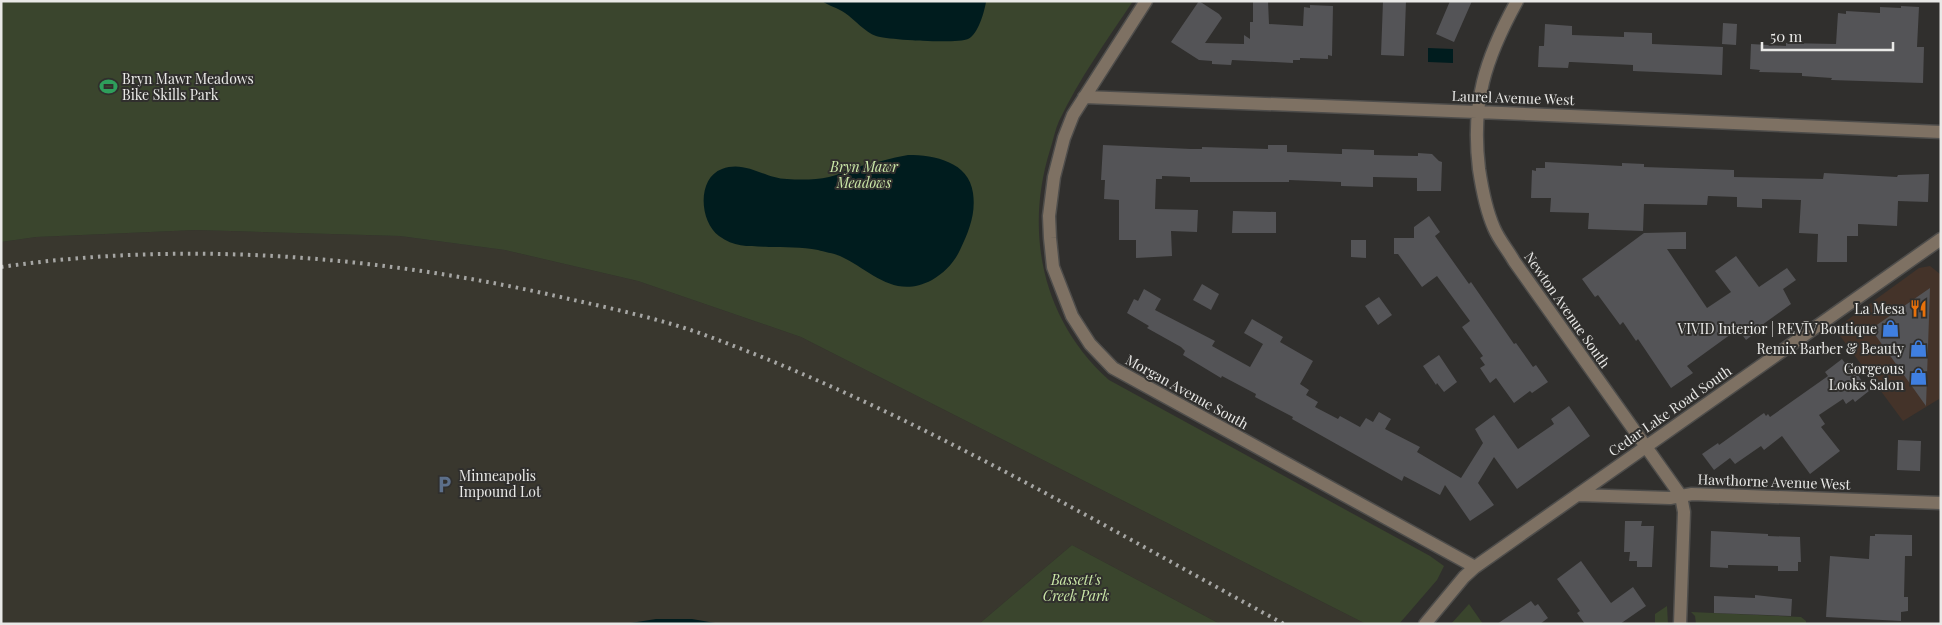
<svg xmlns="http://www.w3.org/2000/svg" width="1942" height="625" font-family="'Playfair Display',serif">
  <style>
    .commercial { fill: #443329 }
    .built { fill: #39372e }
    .green { fill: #3a452d }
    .water { fill: #001c1e }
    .building { fill: #545457 }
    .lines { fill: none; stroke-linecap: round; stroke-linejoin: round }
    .minor-casing { stroke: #4e4d4b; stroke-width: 15 }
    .minor { stroke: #7e7163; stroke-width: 12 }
    .rail { stroke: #a6a6a4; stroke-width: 4; stroke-dasharray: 2.5 5; stroke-linecap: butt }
    .labels { text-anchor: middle; stroke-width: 4; stroke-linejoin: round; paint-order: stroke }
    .poi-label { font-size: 14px; fill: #e9e9e7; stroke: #302f2d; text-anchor: end }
    .street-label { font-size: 14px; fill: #e9e9e7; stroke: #302f2d }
    .park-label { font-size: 14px; font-style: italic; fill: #cbe8a8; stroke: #302f2d }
  </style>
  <rect width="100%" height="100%" fill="#302f2d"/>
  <path class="commercial" d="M 1930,266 L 1940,274 L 1941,279 L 1939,399 L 1903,421 L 1835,329 L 1919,268 Z"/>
  <path class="built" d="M 196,230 L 400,236 L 505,250 L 638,281 L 801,337 L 1366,624 L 1220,624 L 1072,545 L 979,624 L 1,624 L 1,242 L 36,237 Z"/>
  <path class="green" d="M 1,1 L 1133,1 C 1107,40 1079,79 1059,121 C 1055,130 1053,141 1050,150 C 1024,234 1043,321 1109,380 L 1430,556 L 1444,566 L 1437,580 L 1399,624 L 1366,624 L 801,337 L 638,281 L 505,250 L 400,236 L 196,230 L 36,237 L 1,242 Z
    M 1072,545 L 1220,624 L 979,624 Z
    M 1469,604 L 1483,624 L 1451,624 Z
    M 1667,606 L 1668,624 L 1655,624 L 1655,614 Z
    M 1691,612 L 1801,617 L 1806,621 L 1806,624 L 1696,624 L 1695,616 Z"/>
  <path class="water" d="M 822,1 L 986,1 L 986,2 C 984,13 978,34 968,39 C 958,44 888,40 876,36 C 865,32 855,20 845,13 C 838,8 829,6 822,1 Z
    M 1428,48 L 1453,49 L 1453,63 L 1428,62 Z
    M 908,155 C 935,155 969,162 973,193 C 976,214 969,231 960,250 C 954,263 944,273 932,280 C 894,300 872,271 840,256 C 833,253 824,252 818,250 C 802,247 784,247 769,247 C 750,246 735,248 719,236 C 699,221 697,178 722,169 C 746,160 765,179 787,179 C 800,180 816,180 829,177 C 839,175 847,169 857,167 C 874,163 891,158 908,155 Z
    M 656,619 L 692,619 L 721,624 L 624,624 Z"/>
  <path class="building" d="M 1199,1 L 1219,14 L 1222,18 L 1205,43 L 1244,44 L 1244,35 L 1250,39 L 1250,22 L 1253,22 L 1253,1 L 1268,1 L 1269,24 L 1303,26 L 1304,7 L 1310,8 L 1310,5 L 1333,6 L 1332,56 L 1328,55 L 1328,59 L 1300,58 L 1300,60 L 1293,60 L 1293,63 L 1232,60 L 1231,65 L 1212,64 L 1212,61 L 1199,60 L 1171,42 Z
    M 1383,1 L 1406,1 L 1404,56 L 1381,55 Z
    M 1450,1 L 1472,1 L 1454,42 L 1436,34 Z
    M 1901,6 L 1919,7 L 1917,47 L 1924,47 L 1923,83 L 1831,80 L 1832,78 L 1802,76 L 1802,73 L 1759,72 L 1760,70 L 1750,69 L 1751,44 L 1786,46 L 1786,43 L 1836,44 L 1838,13 L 1846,14 L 1846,11 L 1880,13 L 1880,7 L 1901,8 Z
    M 1723,23 L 1737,24 L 1736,45 L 1722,44 Z
    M 1545,24 L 1572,26 L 1572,35 L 1624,37 L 1624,32 L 1652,33 L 1652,44 L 1723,47 L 1722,75 L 1633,71 L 1633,65 L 1571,62 L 1569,62 L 1568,68 L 1538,67 L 1539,46 L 1544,46 Z
    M 1103,145 L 1191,149 L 1202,149 L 1202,147 L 1268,149 L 1268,145 L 1287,145 L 1287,152 L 1342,154 L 1342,149 L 1374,150 L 1374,155 L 1418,156 L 1418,153 L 1432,154 L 1439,161 L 1442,162 L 1441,191 L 1417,191 L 1417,178 L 1373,177 L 1373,187 L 1341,186 L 1341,182 L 1289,180 L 1289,182 L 1190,182 L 1190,177 L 1162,176 L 1162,179 L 1156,179 L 1155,209 L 1198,210 L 1197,232 L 1171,231 L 1172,256 L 1136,258 L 1136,240 L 1119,240 L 1119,200 L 1104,199 L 1105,180 L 1101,180 Z
    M 1545,162 L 1622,166 L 1622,163 L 1644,164 L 1644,167 L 1734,170 L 1734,177 L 1823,179 L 1824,173 L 1897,177 L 1898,175 L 1929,174 L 1928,202 L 1898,201 L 1897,226 L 1858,224 L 1858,236 L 1847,236 L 1847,262 L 1817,262 L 1818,234 L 1799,233 L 1801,200 L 1762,199 L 1762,208 L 1737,207 L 1737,197 L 1708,196 L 1707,205 L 1644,204 L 1643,231 L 1588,229 L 1589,213 L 1550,212 L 1551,198 L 1531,198 L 1532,170 L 1536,171 L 1536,168 L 1545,168 Z
    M 1233,211 L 1276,212 L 1276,233 L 1232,233 Z
    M 1429,216 L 1440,232 L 1435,236 L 1469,284 L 1471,282 L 1514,344 L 1516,343 L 1533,367 L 1536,365 L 1548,382 L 1532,393 L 1530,391 L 1514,403 L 1496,378 L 1490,383 L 1480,368 L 1485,365 L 1480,358 L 1483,356 L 1462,327 L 1470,321 L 1437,276 L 1422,287 L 1398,254 L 1394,254 L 1394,238 L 1414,238 L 1414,227 Z
    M 1686,232 L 1686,249 L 1667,249 L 1707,308 L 1731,292 L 1715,271 L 1736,256 L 1759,287 L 1787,268 L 1796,280 L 1783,289 L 1791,304 L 1762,325 L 1763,327 L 1746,340 L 1738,329 L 1687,366 L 1693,373 L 1671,388 L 1638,339 L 1636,341 L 1623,322 L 1620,325 L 1598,295 L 1595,297 L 1582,279 L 1644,233 Z
    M 1351,240 L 1366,240 L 1366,258 L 1351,257 Z
    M 1202,284 L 1219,294 L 1211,310 L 1193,300 Z
    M 1930,288 L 1926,406 L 1871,329 Z
    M 1144,289 L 1161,299 L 1155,310 L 1215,341 L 1212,346 L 1250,367 L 1263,344 L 1244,333 L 1252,319 L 1283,337 L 1280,342 L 1313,361 L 1300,384 L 1309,390 L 1306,395 L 1318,402 L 1315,407 L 1338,419 L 1340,416 L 1360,427 L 1366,418 L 1373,422 L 1379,412 L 1391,419 L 1385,429 L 1420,447 L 1417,452 L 1461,478 L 1483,443 L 1475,429 L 1494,415 L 1518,449 L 1554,424 L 1551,419 L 1569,406 L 1590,436 L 1517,489 L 1494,457 L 1478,483 L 1494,505 L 1470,521 L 1445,485 L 1440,495 L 1404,476 L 1402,481 L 1292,419 L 1293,417 L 1255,397 L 1256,394 L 1222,376 L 1221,378 L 1183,355 L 1185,351 L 1181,347 L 1147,328 L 1149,326 L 1127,313 L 1134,299 L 1138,301 Z
    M 1379,297 L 1392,315 L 1378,325 L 1365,306 Z
    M 1439,355 L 1457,382 L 1444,392 L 1437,383 L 1436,385 L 1423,366 Z
    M 1842,359 L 1845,363 L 1848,361 L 1869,391 L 1855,402 L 1853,399 L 1846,404 L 1843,399 L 1819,415 L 1825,424 L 1821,427 L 1840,451 L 1810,474 L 1782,436 L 1764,450 L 1761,446 L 1735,464 L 1730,458 L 1714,470 L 1702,454 L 1718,443 L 1719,445 L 1761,415 L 1764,413 L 1766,416 L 1768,414 L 1770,417 L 1828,376 L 1825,372 Z
    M 1898,440 L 1921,441 L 1920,471 L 1897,470 Z
    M 1625,521 L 1642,521 L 1641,526 L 1654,526 L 1652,567 L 1637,567 L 1637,561 L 1629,561 L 1630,552 L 1624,552 Z
    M 1711,531 L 1768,534 L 1768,536 L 1800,537 L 1801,562 L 1798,562 L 1798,571 L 1778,571 L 1778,566 L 1728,565 L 1728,568 L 1710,567 Z
    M 1875,534 L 1912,535 L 1912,556 L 1905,556 L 1904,597 L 1908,597 L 1908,611 L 1901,612 L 1901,621 L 1826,617 L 1830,556 L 1869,559 L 1870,536 L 1875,536 Z
    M 1581,561 L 1611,603 L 1633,587 L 1646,606 L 1620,624 L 1585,624 L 1577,613 L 1580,611 L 1557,579 Z
    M 1755,595 L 1792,599 L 1791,616 L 1714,613 L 1714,596 L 1755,598 Z
    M 1531,601 L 1535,606 L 1538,604 L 1548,618 L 1540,624 L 1497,624 Z"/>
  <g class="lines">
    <defs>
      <path id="minor" d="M 1146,1 L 1073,115 L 1064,138 L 1054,177 L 1049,216 L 1050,238 L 1053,267 L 1072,316 L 1090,344 L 1113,368 L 1475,567
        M 1517,1 C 1485,59 1471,103 1479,169 C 1482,189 1486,210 1494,228 C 1499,240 1508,250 1514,261 L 1681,496 L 1684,512 L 1680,624
        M 1084,97 L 1477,112 L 1941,132
        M 1578,495 L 1670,498 L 1692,494 L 1941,503
        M 1425,624 L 1464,577 L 1475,567 L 1941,239"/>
    </defs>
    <use href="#minor" class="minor-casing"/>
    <use href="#minor" class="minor"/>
    <path class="rail" d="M 1,267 C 187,240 382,256 565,298 C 613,309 663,319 710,337 C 911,411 1096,522 1284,624"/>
  </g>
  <defs>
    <symbol id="stadium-bare" viewBox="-9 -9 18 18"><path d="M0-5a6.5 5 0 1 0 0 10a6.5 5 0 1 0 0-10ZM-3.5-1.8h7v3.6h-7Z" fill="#2e9e5b" stroke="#302f2d" stroke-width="2.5" paint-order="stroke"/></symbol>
    <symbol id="restaurant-bare" viewBox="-9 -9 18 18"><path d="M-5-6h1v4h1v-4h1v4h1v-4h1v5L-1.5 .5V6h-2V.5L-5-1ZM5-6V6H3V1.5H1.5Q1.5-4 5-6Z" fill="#e8710a" stroke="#302f2d" stroke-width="2.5" paint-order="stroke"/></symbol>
    <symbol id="shop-bare" viewBox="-9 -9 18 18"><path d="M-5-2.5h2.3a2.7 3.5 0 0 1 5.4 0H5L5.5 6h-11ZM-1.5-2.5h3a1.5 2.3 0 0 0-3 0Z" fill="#3f7fe0" stroke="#302f2d" stroke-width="2.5" paint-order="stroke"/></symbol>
    <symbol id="parking-bare" viewBox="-9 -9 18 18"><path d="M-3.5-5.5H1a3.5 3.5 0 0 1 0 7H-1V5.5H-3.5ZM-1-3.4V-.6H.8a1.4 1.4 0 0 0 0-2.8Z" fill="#5c6f8a" stroke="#302f2d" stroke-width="2.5" paint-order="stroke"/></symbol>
  </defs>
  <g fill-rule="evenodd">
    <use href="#stadium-bare" x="96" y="74" width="25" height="25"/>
    <use href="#restaurant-bare" x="1906" y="296" width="25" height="25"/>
    <use href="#shop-bare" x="1878" y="316" width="25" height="25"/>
    <use href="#shop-bare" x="1906" y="336" width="25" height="25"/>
    <use href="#shop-bare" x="1906" y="364" width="25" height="25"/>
    <use href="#parking-bare" x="432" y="472" width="25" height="25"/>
  </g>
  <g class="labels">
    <g class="poi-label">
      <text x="122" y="84" text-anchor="start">Bryn Mawr Meadows<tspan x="122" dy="16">Bike Skills Park</tspan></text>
      <text x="1905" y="314">La Mesa</text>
      <text x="1877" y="334">VIVID Interior | REVĪV Boutique</text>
      <text x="1904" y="354">Remix Barber &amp; Beauty</text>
      <text x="1904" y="374">Gorgeous<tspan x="1904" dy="16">Looks Salon</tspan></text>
      <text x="459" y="481" text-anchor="start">Minneapolis<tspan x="459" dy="16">Impound Lot</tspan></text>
    </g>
    <g class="street-label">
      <text transform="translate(1513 98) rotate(2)" y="5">Laurel Avenue West</text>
      <text transform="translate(1567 310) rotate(55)" y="5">Newton Avenue South</text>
      <text transform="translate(1187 392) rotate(29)" y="5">Morgan Avenue South</text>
      <text transform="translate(1670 411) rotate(-35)" y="5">Cedar Lake Road South</text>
      <text transform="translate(1774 482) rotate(2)" y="5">Hawthorne Avenue West</text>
    </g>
    <g class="park-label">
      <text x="864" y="172">Bryn Mawr<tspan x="864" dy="16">Meadows</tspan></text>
      <text x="1076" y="585">Bassett's<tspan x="1076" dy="16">Creek Park</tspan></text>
    </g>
  </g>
  <rect width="1942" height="625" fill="none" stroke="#e9e9e7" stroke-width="5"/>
  <path d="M1762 42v8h131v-8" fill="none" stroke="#e9e9e7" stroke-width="2.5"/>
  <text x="1770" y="42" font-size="15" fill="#e9e9e7" stroke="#302f2d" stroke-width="4" paint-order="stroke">50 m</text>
</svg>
